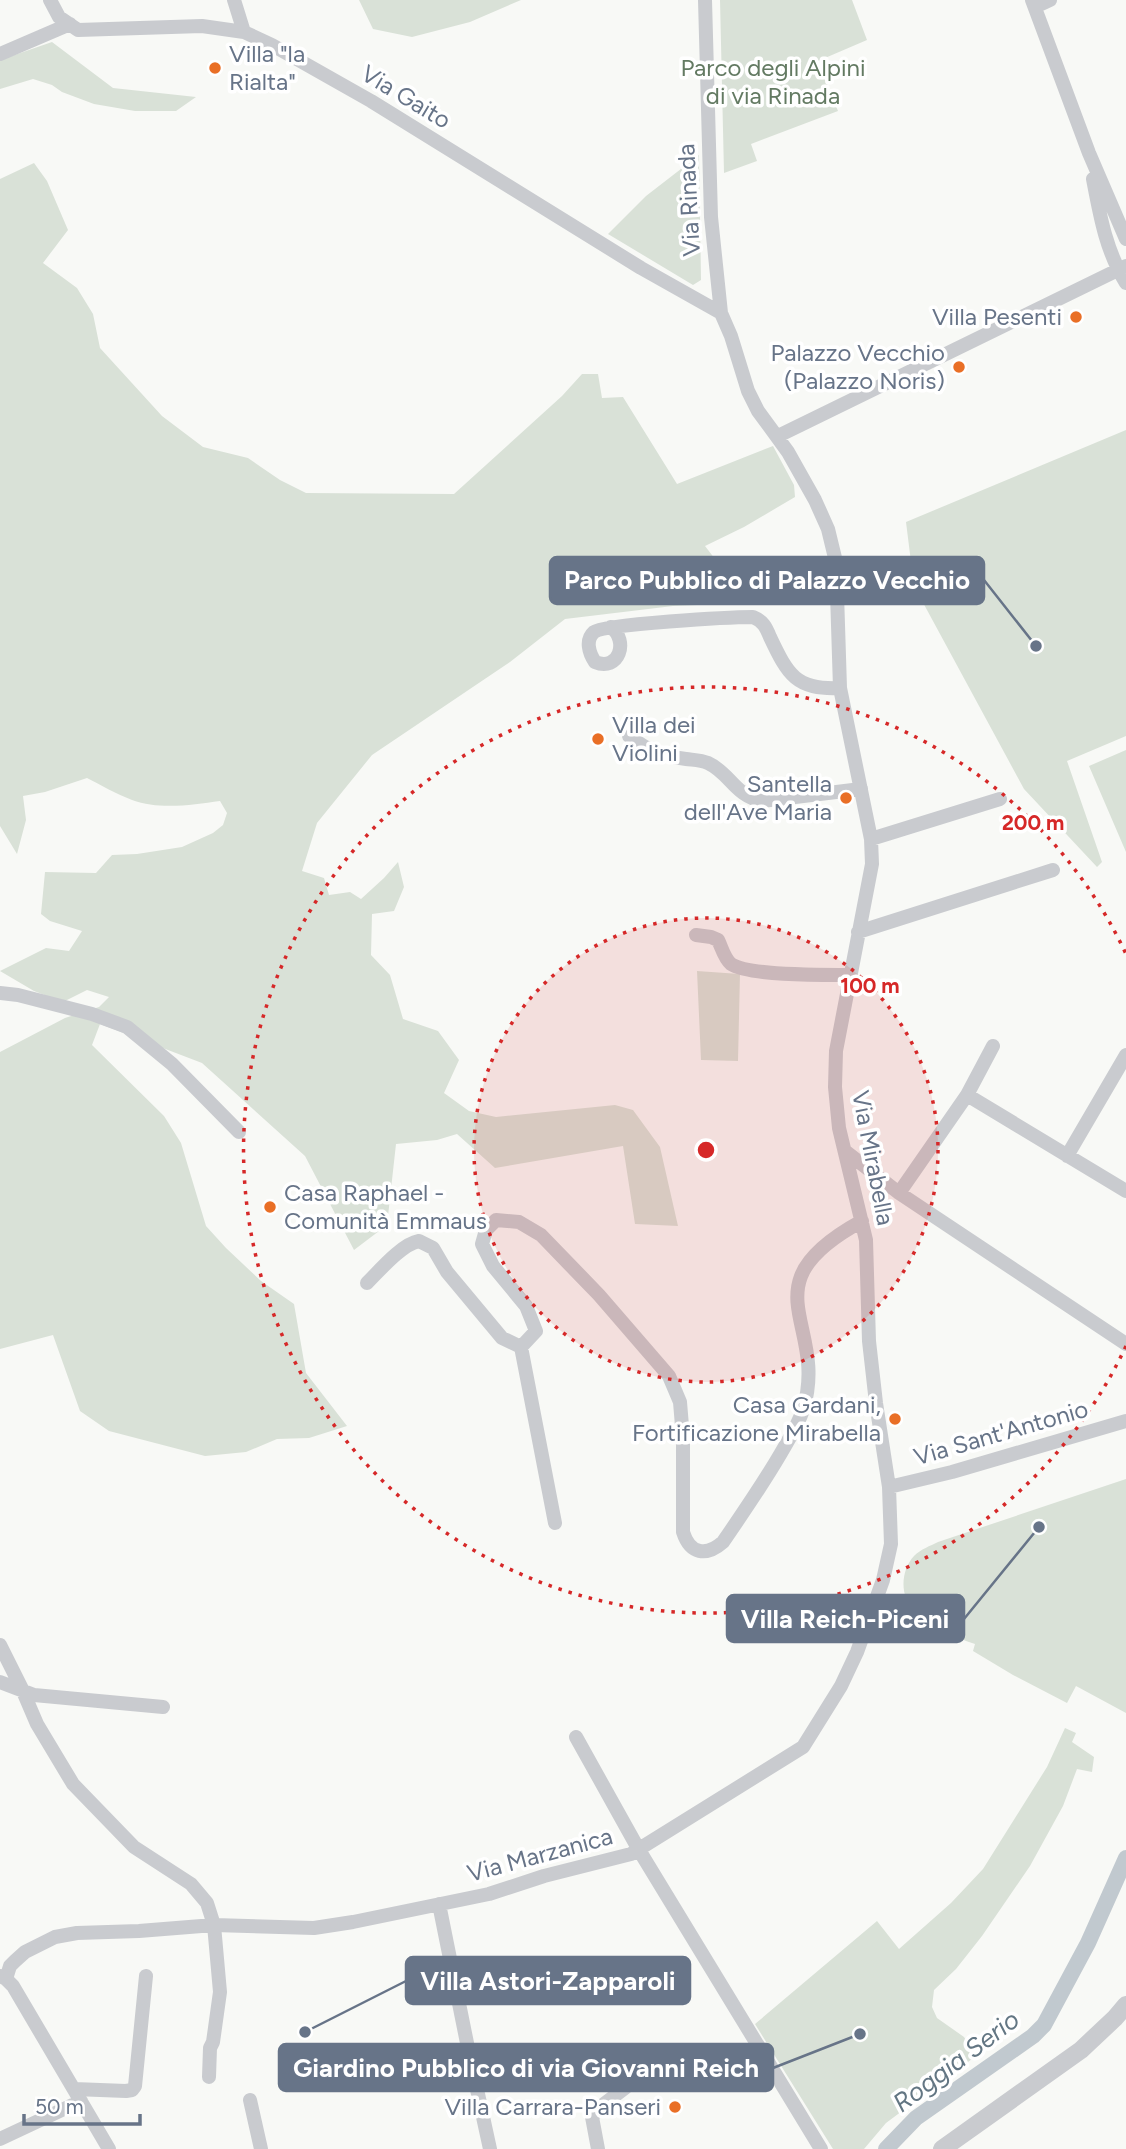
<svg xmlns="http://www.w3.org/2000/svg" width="1126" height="2149" font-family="Figtree,sans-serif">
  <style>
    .green { fill: #d9e1d7 }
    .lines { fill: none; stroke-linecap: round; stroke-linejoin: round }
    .canal { stroke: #c1c9cf; stroke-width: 16 }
    .minor { stroke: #c9cbcf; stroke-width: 14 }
    .tertiary { stroke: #c9cbcf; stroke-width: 18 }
    .ring { fill: none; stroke: #d62828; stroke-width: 3.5; stroke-dasharray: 3.5 7 }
    .poi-dot { fill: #e96f26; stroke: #fff; stroke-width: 2.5 }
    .labels { text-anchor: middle; stroke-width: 7; stroke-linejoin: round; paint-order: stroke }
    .poi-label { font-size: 24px; fill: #677488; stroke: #fff; text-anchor: end }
    .park-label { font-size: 24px; fill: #637a62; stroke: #fff }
    .street-label { font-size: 24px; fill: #677488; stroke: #fff }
    .water-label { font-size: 26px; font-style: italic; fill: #637683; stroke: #fff }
    .centre { fill: #d62828; stroke: #fff; stroke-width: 3.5 }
    .ring-label { font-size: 21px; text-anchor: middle; font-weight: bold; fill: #d62828; stroke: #fff; stroke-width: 7; stroke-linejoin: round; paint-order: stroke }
    .leader { fill: none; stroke: #677488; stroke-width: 2.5 }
    .callout-dot { fill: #677488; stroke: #fff; stroke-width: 2.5 }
    .callout { fill: #677488; stroke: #677488; stroke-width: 2.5 }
    .callout-label { font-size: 26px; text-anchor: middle; font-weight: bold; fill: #fff }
  </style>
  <rect width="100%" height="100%" fill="#f8f9f6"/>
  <path class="green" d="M 359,0 L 521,0 L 470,22 L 412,37 L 373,29 Z
    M 720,0 L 852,0 L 867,40 L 818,61 L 838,111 L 751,144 L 757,161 L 724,173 Z
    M 52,42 L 113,88 L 196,97 L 176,111 L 135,111 L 94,104 L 62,92 L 52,85 L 33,79 L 0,89 L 0,60 Z
    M 699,155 L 701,280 L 693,285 L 608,234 L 646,196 Z
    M 34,163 L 47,181 L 68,230 L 43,263 L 77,288 L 93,314 L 100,348 L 162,416 L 203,447 L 248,458 L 280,480 L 306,493 L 454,494 L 562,396 L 582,374 L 598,374 L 602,398 L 623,397 L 677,484 L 773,446 L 794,485 L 795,497 L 744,527 L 705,546 L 725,572 L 744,577 L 773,575 L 770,602 L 673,606 L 565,619 L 510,662 L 372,755 L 317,823 L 302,871 L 324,878 L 329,895 L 350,892 L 361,899 L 384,878 L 398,862 L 404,887 L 394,911 L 372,914 L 371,955 L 390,975 L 403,1019 L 438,1031 L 459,1060 L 444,1093 L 469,1111 L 496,1117 L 615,1105 L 633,1110 L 660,1147 L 678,1226 L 635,1224 L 623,1146 L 495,1168 L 457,1134 L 437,1140 L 396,1144 L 387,1225 L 354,1250 L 305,1156 L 202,1063 L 100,1024 L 92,1045 L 164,1116 L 181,1143 L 206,1226 L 226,1248 L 261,1281 L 294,1304 L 306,1373 L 347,1426 L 309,1438 L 277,1439 L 246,1452 L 205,1456 L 109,1431 L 80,1411 L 53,1335 L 0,1349 L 0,1052 L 65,1018 L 99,1007 L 109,997 L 87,990 L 63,1002 L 34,991 L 0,971 L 46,948 L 69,951 L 82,931 L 50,921 L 41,914 L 45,872 L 96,873 L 112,855 L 137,854 L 182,847 L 213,833 L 223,825 L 227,813 L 220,801 C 192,805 159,810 132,800 C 116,794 101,785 87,778 L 45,792 L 23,796 L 26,820 L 17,854 L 0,826 L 0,179 Z
    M 1126,430 L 1126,736 L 1067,761 L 1102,862 L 1097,867 L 1024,789 L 914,586 L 906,522 Z
    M 1126,750 L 1126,852 L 1089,766 Z
    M 697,971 L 740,974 L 738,1061 L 701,1060 Z
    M 1126,1479 L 1126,1713 L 1076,1686 L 1067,1703 L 1013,1675 L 973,1651 L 975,1644 C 953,1637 930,1626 914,1610 C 899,1596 901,1570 914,1556 C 921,1549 930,1546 938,1542 Z
    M 1065,1728 L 1076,1733 L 1072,1742 L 1094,1757 L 1092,1772 L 1077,1769 L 1063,1806 L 1030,1866 L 982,1936 L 956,1969 L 934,1990 L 932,2007 L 937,2018 L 964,2037 L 976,2056 L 886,2123 L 864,2149 L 833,2149 L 755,2024 L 877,1921 L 899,1949 L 951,1903 L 983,1869 L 1047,1767 Z"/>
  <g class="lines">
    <path class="canal" d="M 886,2149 L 916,2118 L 1033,2036 L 1044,2025 L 1088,1943 L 1126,1858"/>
    <path class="minor" d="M 50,0 L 59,17 L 78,30 L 202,26 L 244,32 L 272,45 L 371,101 L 641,268 L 721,313
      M 234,0 L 244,32
      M 1032,0 L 1089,153 L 1126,239
      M 1035,7 L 1050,0
      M 0,54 L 70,24
      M 1093,179 C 1100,216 1106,251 1126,283
      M 778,436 L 1126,266
      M 611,627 C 629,641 619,672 595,662 C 589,653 585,640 594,632 C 604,624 732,617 753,617 C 763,621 766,627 770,637 C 788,675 796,690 840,688
      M 629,736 C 649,751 661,756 686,759 C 693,760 701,760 708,763 C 730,773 735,796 762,801 L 861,789
      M 871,839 L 1000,799
      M 858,932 L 1053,870
      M 696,935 L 711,937 L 718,940 C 722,948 724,958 731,964 C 749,976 825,975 850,975
      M 0,993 L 18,995 L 92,1014 L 127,1027 L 172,1064 L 239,1132
      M 967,1095 L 1126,1191
      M 845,1151 L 899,1193 L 1126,1344
      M 1067,1156 L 1126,1055
      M 899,1193 L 967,1095 L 993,1046
      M 367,1283 C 380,1270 402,1244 419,1241 L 433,1248 L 447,1272 L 502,1338 L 521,1347 L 536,1331 L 526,1306 L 493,1266 L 482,1244 L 486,1230 L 496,1220 L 519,1222 L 541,1235 L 599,1295 L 669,1376 L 680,1402 L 683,1438 L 683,1532 C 690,1554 706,1557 723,1542 C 743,1513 763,1484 781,1453 C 789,1439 798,1425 803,1410 C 830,1323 743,1286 862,1221
      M 521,1347 L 555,1523
      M 889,1487 L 952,1472 L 1126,1421
      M 0,1645 L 22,1689 L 37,1724 L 73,1784 L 134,1847 L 191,1884 L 207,1903 L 214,1925 L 220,1992 L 213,2042 L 210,2048 L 209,2077
      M 0,1682 L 34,1695 L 163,1707
      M 576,1737 L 639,1850 L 821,2149
      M 439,1904 L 468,2048 L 490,2149
      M 0,1976 L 6,1979 L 13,1986 L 109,2149
      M 6,1979 L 10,1966 L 15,1961 L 25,1952 L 55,1937 L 77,1933 L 139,1931 L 214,1925 L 314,1928 L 353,1922 L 489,1894 L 544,1876 L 631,1854 L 803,1747 L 841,1686 L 857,1652 L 883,1580 L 891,1544 L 889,1487 L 876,1403 L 869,1341 L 866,1240 L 839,1128 L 835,1087 L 836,1051 L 872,864 L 871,839 L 840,688 L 836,562 L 828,529 L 815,500 L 788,452 L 758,411 L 748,391 L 731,336 L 721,313 L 711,217 L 705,0
      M 74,2089 L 126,2091 L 132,2090 L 135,2086 L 146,1976
      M 250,2100 L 261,2149
      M 0,2139 L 81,2101
      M 598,2149 L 592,2117 L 600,2107 L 625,2088"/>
    <path class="tertiary" d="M 942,2149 L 1081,2050 L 1115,2018 L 1126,2005"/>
  </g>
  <circle cx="706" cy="1150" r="232" fill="#d62828" fill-opacity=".12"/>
  <g class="ring">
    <circle cx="706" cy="1150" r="232"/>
    <path d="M1126 1346A463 463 0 1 1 1126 954"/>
  </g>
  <g class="poi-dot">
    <circle cx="215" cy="68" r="7"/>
    <circle cx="1076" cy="317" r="7"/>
    <circle cx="959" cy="367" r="7"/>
    <circle cx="598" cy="739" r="7"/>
    <circle cx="846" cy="798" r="7"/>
    <circle cx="270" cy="1207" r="7"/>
    <circle cx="895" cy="1419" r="7"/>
    <circle cx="675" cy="2107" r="7"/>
  </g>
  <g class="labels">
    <g class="poi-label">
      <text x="229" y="62" text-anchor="start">Villa "la<tspan x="229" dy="28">Rialta"</tspan></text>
      <text x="1062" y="325">Villa Pesenti</text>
      <text x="945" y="361">Palazzo Vecchio<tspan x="945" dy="28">(Palazzo Noris)</tspan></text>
      <text x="612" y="733" text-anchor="start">Villa dei<tspan x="612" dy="28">Violini</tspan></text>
      <text x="832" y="792">Santella<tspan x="832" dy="28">dell'Ave Maria</tspan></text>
      <text x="284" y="1201" text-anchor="start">Casa Raphael -<tspan x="284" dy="28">Comunità Emmaus</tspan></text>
      <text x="881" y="1413">Casa Gardani,<tspan x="881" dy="28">Fortificazione Mirabella</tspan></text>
      <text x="661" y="2115">Villa Carrara-Panseri</text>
    </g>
    <g class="park-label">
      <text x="773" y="76">Parco degli Alpini<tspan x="773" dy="28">di via Rinada</tspan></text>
    </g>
    <g class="street-label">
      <text transform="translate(406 97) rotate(31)" y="8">Via Gaito</text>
      <text transform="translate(689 200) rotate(-93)" y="8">Via Rinada</text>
      <text transform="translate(873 1158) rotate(79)" y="8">Via Mirabella</text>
      <text transform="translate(1001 1433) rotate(-16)" y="8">Via Sant'Antonio</text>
      <text transform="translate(540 1855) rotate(-15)" y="8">Via Marzanica</text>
    </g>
    <g class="water-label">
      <text transform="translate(956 2061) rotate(-37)" y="9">Roggia Serio</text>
    </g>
  </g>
  <circle cx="706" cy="1150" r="10" class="centre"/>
  <g class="ring-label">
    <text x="1033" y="830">200 m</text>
    <text x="870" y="993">100 m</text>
  </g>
  <path class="leader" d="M1036 646L984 580M1039 1527L964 1619M305 2032L406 1981M860 2034L773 2068"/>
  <g class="callout-dot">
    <circle cx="1036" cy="646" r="7"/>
    <circle cx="1039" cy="1527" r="7"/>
    <circle cx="305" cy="2032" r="7"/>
    <circle cx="860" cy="2034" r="7"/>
  </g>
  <g class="callout">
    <rect x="550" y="557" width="434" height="47" rx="7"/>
    <rect x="727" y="1595" width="237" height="47" rx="7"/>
    <rect x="406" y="1957" width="284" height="47" rx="7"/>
    <rect x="279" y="2044" width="494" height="47" rx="7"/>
  </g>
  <g class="callout-label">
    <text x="767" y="589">Parco Pubblico di Palazzo Vecchio</text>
    <text x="845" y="1628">Villa Reich-Piceni</text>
    <text x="548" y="1990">Villa Astori-Zapparoli</text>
    <text x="526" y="2077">Giardino Pubblico di via Giovanni Reich</text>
  </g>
  <path d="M24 2114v10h116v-10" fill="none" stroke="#677488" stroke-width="3.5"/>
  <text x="35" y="2114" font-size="21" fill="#677488" stroke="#ffffff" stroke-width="5" paint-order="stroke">50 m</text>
</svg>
